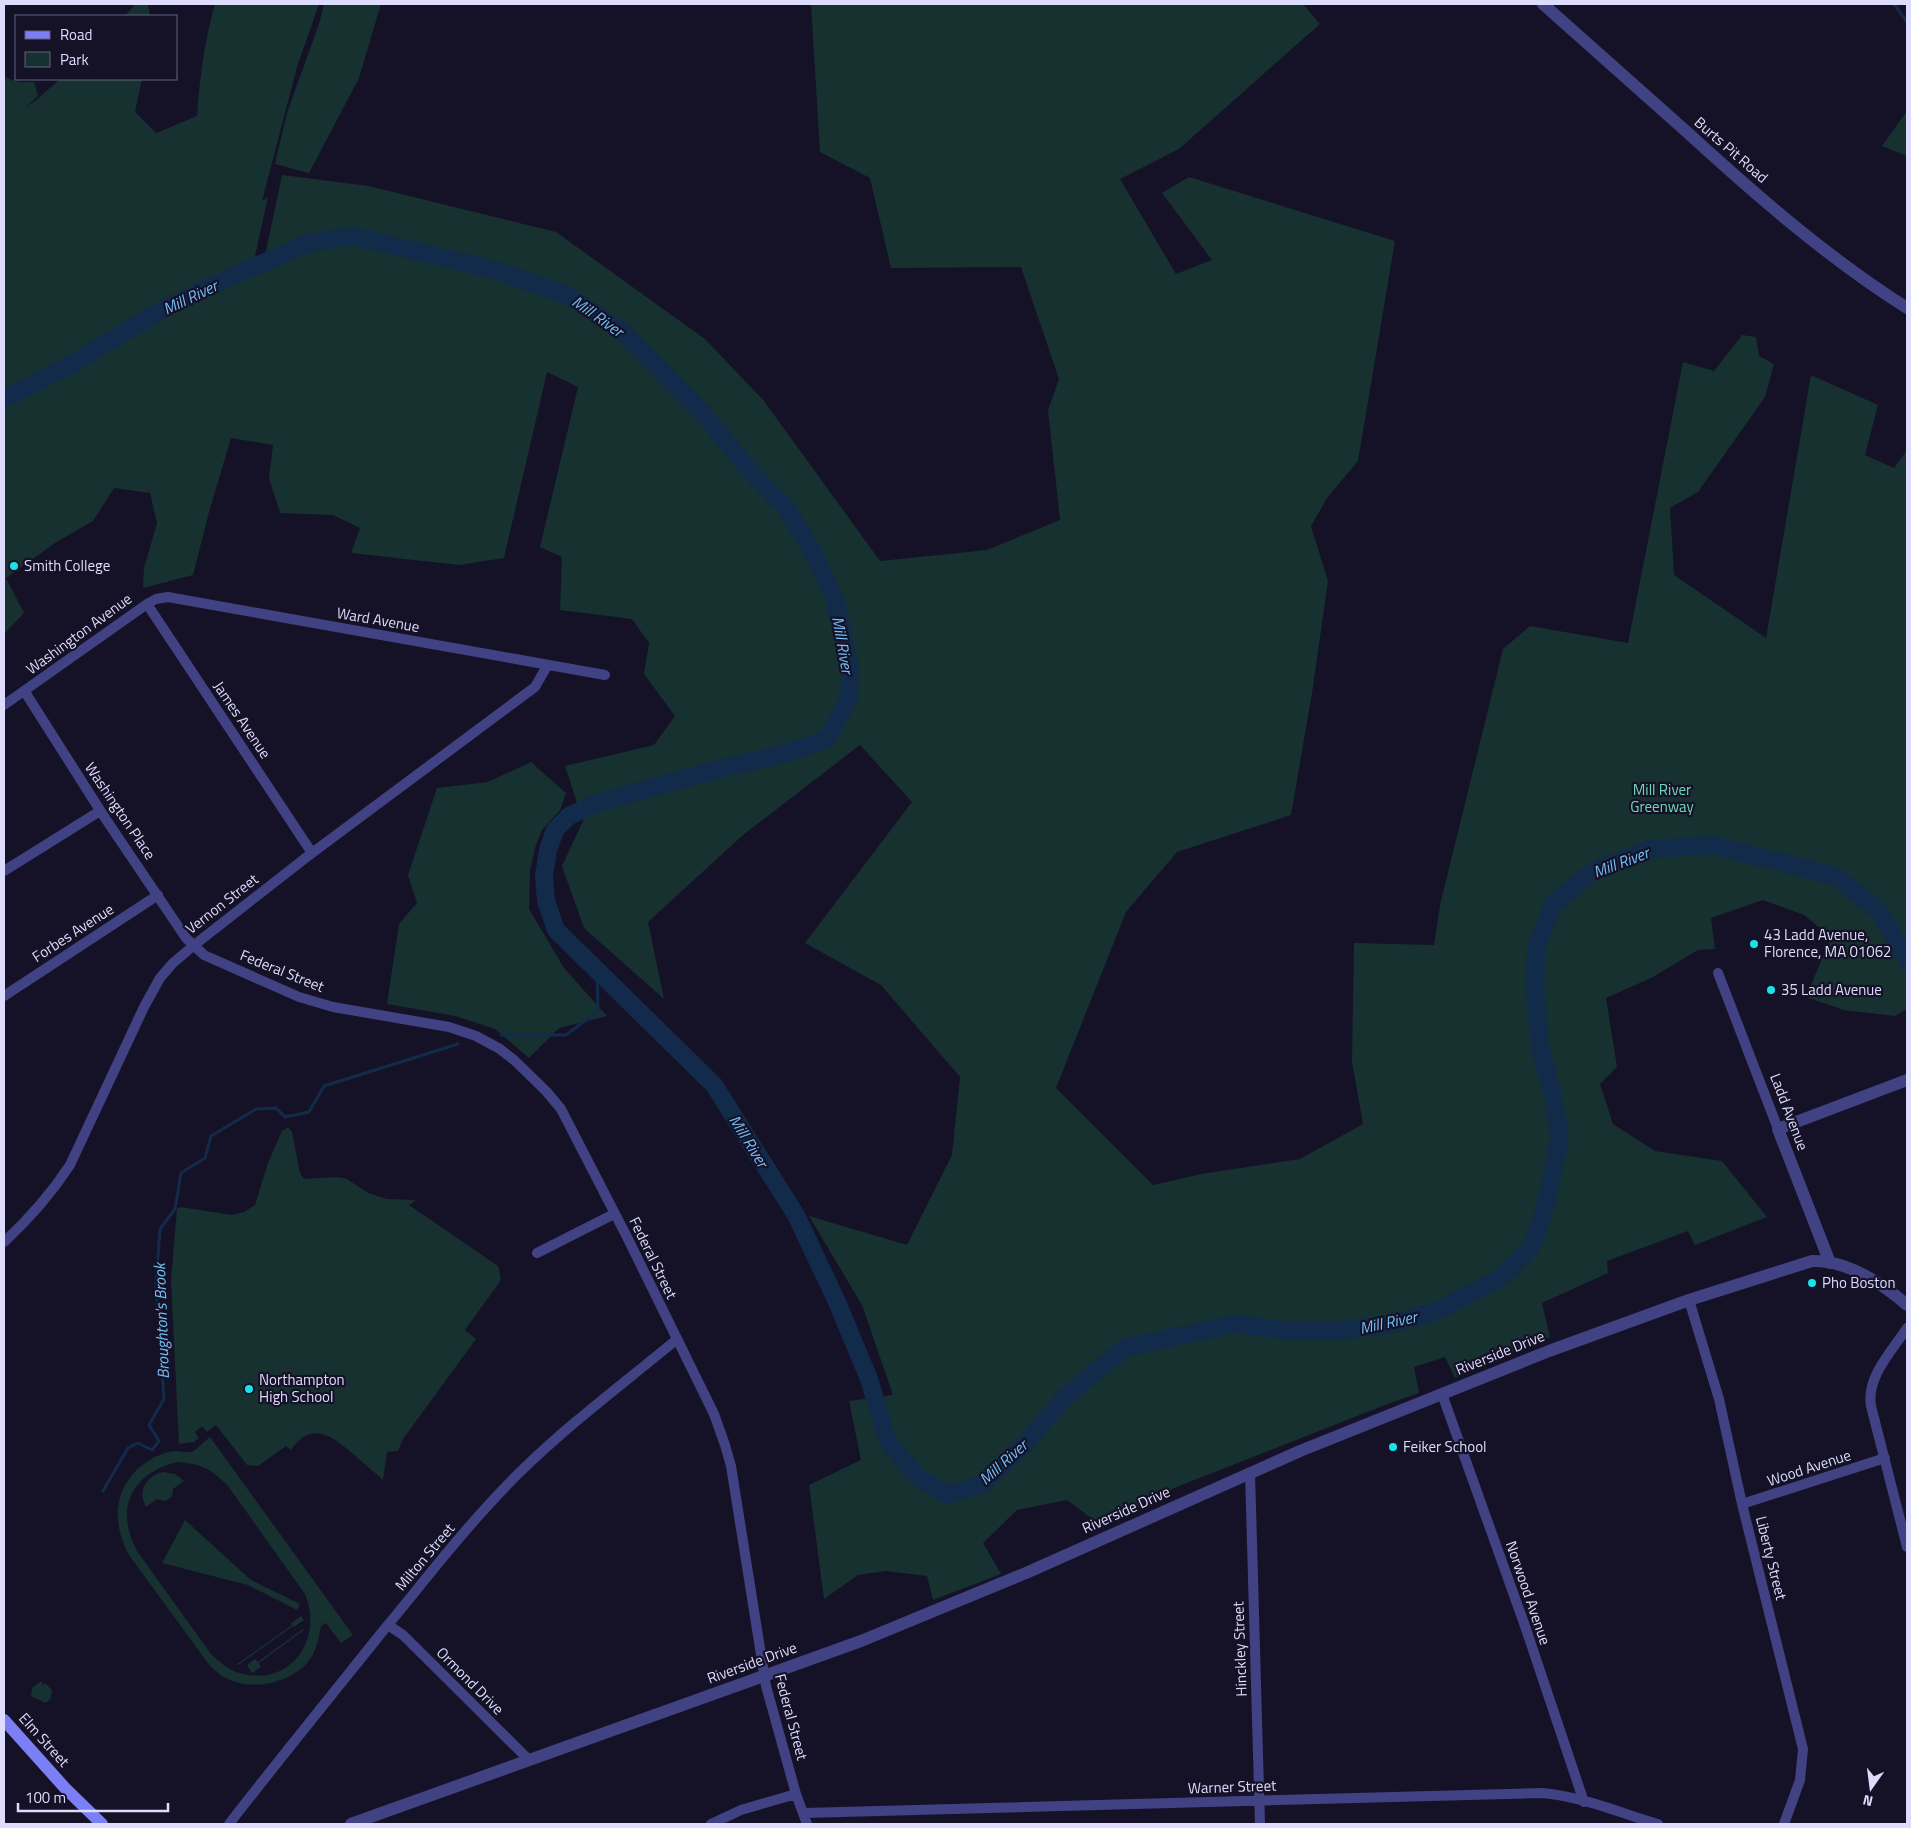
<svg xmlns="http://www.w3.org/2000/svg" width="1911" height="1828" font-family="'Titillium Web',sans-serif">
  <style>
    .green { fill: #16312f; fill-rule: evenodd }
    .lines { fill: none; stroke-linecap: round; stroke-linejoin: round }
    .stream { stroke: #132b4b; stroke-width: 3 }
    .river { stroke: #132b4b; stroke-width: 18 }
    .minor { stroke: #414283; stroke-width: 10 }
    .tertiary { stroke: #414283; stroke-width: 12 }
    .secondary { stroke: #7b7ef4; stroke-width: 12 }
    .poi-dot { fill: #18e3ec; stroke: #151228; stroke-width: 2 }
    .labels { text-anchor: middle; stroke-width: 4.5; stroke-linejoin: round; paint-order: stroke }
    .street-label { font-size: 15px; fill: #dedcfc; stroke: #151228 }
    .poi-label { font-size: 15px; fill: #dedcfc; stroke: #151228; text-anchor: start }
    .park-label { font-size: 15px; fill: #6dd8b7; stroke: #151228 }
    .water-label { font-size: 16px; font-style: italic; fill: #72bff4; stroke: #151228 }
  </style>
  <rect width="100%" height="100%" fill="#151228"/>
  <path class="green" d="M 135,4 L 148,4 L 150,16 L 125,16 Z
    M 215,4 L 319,4 L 297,67 L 262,201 L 268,197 L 252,270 L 263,265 L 282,175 L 369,186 L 556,232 L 705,339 L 764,401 L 880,561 L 987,550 L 1060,520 L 1048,410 L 1059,379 L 1021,267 L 891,268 L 870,178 L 820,152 L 811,4 L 1303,4 L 1320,24 L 1179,149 L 1120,179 L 1176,274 L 1212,260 L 1162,193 L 1189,177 L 1395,241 L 1358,461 L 1327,498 L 1311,526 L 1328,581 L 1312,693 L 1291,815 L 1177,852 L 1126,912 L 1056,1088 L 1153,1185 L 1201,1174 L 1300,1159 L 1363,1124 L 1352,1062 L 1354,943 L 1434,945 L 1440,905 L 1503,649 L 1530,626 L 1628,643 L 1683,362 L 1714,371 L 1742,335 L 1756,337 L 1759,356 L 1774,364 L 1765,397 L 1698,492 L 1670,508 L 1674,575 L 1766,638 L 1811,375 L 1878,405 L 1865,455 L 1894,468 L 1907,450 L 1907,1009 L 1895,1016 L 1844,1010 L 1806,997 L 1831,937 L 1804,915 L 1763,900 L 1711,918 L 1715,949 L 1698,950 L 1651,978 L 1606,998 L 1617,1067 L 1600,1084 L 1613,1124 L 1655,1151 L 1722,1161 L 1767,1217 L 1695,1245 L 1688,1231 L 1607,1261 L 1608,1273 L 1542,1303 L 1550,1337 L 1455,1378 L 1445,1357 L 1414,1367 L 1419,1393 L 1385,1405 L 1174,1488 L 1103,1527 L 1067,1500 L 1017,1510 L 983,1543 L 1001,1574 L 933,1600 L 927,1576 L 886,1571 L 858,1575 L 824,1599 L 809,1485 L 861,1460 L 849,1401 L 893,1395 L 862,1305 L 809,1216 L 907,1245 L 952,1155 L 960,1077 L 881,985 L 805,943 L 912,802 L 860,745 L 743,835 L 648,922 L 664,999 L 584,928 L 562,866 L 583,821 L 565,766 L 654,745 L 675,716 L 644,674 L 649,643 L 632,619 L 560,610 L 562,557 L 540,547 L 578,387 L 547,372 L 504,558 L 459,565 L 351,553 L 360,528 L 333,515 L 280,513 L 269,478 L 273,445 L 231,438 L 209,512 L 193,575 L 143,588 L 144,568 L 157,523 L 150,493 L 114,488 L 93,521 L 55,543 L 6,578 L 24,613 L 4,634 L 4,77 L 19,82 L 34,82 L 38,96 L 26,107 L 34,102 L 60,79 L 142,79 L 135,112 L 156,133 L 197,116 C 200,77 204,42 215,4 Z
    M 324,4 L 381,4 L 359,78 L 309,173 L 275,164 L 287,113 L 319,24 Z
    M 1907,111 L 1907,156 L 1882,146 Z
    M 531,762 L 566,793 L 560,810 L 542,830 L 535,848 L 530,871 L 529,909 L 564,968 L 607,1016 L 559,1028 L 529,1058 L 495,1029 L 455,1016 L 387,1004 L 399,924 L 417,903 L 408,875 L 437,788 L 488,782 Z
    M 288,1127 L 292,1132 L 300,1173 L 304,1179 L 338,1177 L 347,1179 L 368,1193 L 387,1199 L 416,1200 L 409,1205 L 498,1266 L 501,1280 L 465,1330 L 476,1339 L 403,1439 L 398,1451 L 387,1452 L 383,1480 C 373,1471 363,1462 353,1454 C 332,1436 312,1420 291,1450 L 286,1446 L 258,1466 L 247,1465 L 216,1425 L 207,1432 L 202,1426 L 195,1432 L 199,1438 L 194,1442 L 179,1444 L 171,1281 L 177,1209 L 180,1207 L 232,1215 L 244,1212 L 255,1205 L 268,1163 L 282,1131 Z
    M 210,1437 L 353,1635 L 341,1643 L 326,1623 L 321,1626 C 319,1638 316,1652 308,1662 C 288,1685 248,1692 222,1676 C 218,1673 214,1669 210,1666 L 129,1555 C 108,1517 116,1476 157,1456 C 162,1454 170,1451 176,1451 C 180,1451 187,1453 191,1452 C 197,1450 204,1441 210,1437 ZM 177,1462 C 201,1464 211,1468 228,1486 L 305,1594 C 324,1639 290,1688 240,1673 C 228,1670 220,1662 211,1654 L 137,1551 C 115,1509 130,1474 177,1462 Z
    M 163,1472 L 175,1474 L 184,1481 L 173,1489 L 172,1497 L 165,1501 L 157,1499 L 146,1507 C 137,1491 146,1476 163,1472 Z
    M 185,1520 L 251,1580 L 300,1604 L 297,1610 L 248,1585 L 162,1563 Z
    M 301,1616 L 304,1620 L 294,1627 L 293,1626 L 238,1665 L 237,1664 L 292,1625 L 291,1623 Z
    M 303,1629 L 304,1630 L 259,1663 L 261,1667 L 252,1673 L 247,1665 L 255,1659 L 258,1662 Z
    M 40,1682 L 42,1682 L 43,1686 L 45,1683 L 52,1690 L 51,1698 L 46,1703 L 31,1696 L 32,1688 Z"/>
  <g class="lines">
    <path class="stream" d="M 1894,4 L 1907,22
      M 501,1035 L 566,1035 L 598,1011 L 597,971
      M 103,1491 L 128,1448 L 138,1443 L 152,1450 L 159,1441 L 149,1425 L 164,1399 L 156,1283 L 160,1229 L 175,1209 L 181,1173 L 205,1158 L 211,1136 L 256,1109 L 276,1108 L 285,1117 L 309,1112 L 324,1086 L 458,1044"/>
    <path class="river" d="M 4,399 L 68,366 L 163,309 L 235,275 L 309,243 L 352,236 L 495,270 L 569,296 L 624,333 L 701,411 L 752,473 L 787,509 L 813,552 L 835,599 L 850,667 L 849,699 L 827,739 L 783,754 L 723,768 L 597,803 L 569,816 L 555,830 L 548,850 L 544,876 L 546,901 L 556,930 L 714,1085 L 796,1215 L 837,1302 L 869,1379 L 888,1442 L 919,1478 L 947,1495 L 983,1484 L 1023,1446 L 1064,1398 L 1124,1348 L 1235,1324 L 1282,1330 L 1341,1331 L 1389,1324 L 1435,1312 L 1499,1279 L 1533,1245 L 1546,1204 L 1560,1137 L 1552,1092 L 1540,1047 L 1535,987 L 1536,949 L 1553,904 L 1593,871 L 1651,849 L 1712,845 L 1835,876 L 1879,911 L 1907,960"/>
    <path class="minor" d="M 147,604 L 312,853
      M 25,692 L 105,818 L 186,938 L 204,955 L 299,997 L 333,1007 L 449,1027 L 476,1036 L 500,1049 L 514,1060 L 546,1091 L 561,1109 L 627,1237 L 714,1414 L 725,1445 L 731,1466 L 766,1686 L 796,1794 L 807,1824
      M 4,705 L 147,604 L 156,599 L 168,597 L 605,675
      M 4,871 L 100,811
      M 1718,973 L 1778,1129
      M 4,996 L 158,895
      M 4,1242 C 29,1219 51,1194 70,1165 L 144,1007 L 160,978 L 173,963 L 193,946 L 308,856 L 535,687 L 547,666
      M 537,1253 L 614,1214
      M 1689,1300 L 1719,1399 L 1742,1504 L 1803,1749 L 1800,1780 L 1784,1824
      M 1907,1328 C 1892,1351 1866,1377 1871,1406 L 1907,1547
      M 1442,1394 L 1525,1626 L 1584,1802
      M 1250,1473 L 1260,1824
      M 1742,1504 L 1885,1458
      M 388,1625 L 403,1635 L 529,1760
      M 804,1813 L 1541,1793 C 1581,1796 1620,1813 1658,1824
      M 229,1824 C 281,1757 334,1692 387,1626 C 430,1574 472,1519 520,1472 C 569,1424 624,1383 676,1340
      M 711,1824 L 741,1810 L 796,1794"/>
    <path class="tertiary" d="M 1543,4 C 1591,47 1640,90 1688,133 C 1757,196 1828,258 1907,308
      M 1830,1263 L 1778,1129 L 1907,1080
      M 351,1824 L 861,1641 L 1026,1573 L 1300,1451 L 1549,1351 L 1689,1300 L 1812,1261 C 1846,1260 1882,1283 1907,1305"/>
    <path class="secondary" d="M 4,1720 L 65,1788 L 102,1824"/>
  </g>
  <g class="poi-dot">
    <circle cx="14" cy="566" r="5"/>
    <circle cx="1754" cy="944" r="5"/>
    <circle cx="1771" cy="990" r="5"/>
    <circle cx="1812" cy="1283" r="5"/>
    <circle cx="249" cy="1389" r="5"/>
    <circle cx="1393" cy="1447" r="5"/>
  </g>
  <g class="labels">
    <g class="street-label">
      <text transform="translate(1731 150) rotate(41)" y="5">Burts Pit Road</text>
      <text transform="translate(378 620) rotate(10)" y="5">Ward Avenue</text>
      <text transform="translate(79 634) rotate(-36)" y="5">Washington Avenue</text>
      <text transform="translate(242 720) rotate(56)" y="5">James Avenue</text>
      <text transform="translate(120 811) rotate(56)" y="5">Washington Place</text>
      <text transform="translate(222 904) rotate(-38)" y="5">Vernon Street</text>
      <text transform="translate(73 933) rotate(-33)" y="5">Forbes Avenue</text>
      <text transform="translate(282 971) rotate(22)" y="5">Federal Street</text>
      <text transform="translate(1789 1112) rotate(69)" y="5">Ladd Avenue</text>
      <text transform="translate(653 1258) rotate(64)" y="5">Federal Street</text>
      <text transform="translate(1500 1353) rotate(-22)" y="5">Riverside Drive</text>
      <text transform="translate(1809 1468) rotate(-18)" y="5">Wood Avenue</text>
      <text transform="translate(1126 1510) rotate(-24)" y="5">Riverside Drive</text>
      <text transform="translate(425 1557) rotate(-50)" y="5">Milton Street</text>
      <text transform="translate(1771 1558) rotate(76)" y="5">Liberty Street</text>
      <text transform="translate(1528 1593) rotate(71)" y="5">Norwood Avenue</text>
      <text transform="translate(1240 1649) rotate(-92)" y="5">Hinckley Street</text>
      <text transform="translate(752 1663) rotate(-20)" y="5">Riverside Drive</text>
      <text transform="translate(470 1681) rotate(45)" y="5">Ormond Drive</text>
      <text transform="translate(791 1717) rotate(75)" y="5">Federal Street</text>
      <text transform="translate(44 1740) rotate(48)" y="5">Elm Street</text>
      <text transform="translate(1232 1787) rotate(-2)" y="5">Warner Street</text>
    </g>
    <g class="poi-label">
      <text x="24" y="571">Smith College</text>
      <text x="1764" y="940">43 Ladd Avenue,<tspan x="1764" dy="17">Florence, MA 01062</tspan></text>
      <text x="1781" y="995">35 Ladd Avenue</text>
      <text x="1822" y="1288">Pho Boston</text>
      <text x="259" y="1385">Northampton<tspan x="259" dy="17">High School</tspan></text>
      <text x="1403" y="1452">Feiker School</text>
    </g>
    <g class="park-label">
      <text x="1662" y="795">Mill River<tspan x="1662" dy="17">Greenway</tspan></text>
    </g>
    <g class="water-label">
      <text transform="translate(190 297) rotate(-26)" y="6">Mill River</text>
      <text transform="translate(598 316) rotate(35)" y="6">Mill River</text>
      <text transform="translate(843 645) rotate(80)" y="6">Mill River</text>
      <text transform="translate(1621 862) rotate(-21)" y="6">Mill River</text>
      <text transform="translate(749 1141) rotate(58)" y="6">Mill River</text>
      <text transform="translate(161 1321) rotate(-92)" y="6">Broughton's Brook</text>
      <text transform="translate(1388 1322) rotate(-12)" y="6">Mill River</text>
      <text transform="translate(1003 1462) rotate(-42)" y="6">Mill River</text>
    </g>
  </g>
  <rect width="1911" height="1828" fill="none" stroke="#dedcfc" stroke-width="10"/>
  <rect x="15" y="15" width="162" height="65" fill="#151228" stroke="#65637d"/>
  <rect x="25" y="31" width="25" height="8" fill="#7b7ef4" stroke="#65637d"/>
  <text x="60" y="40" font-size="15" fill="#dedcfc">Road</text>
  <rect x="25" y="52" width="25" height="15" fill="#16312f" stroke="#65637d"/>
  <text x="60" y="65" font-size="15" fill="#dedcfc">Park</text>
  <g transform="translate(1871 1788) rotate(194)" stroke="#151228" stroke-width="4" paint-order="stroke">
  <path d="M0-4L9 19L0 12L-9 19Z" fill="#dedcfc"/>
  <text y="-8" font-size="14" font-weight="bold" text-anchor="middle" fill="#dedcfc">N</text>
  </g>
  <path d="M18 1803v8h150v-8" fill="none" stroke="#dedcfc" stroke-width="2.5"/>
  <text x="25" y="1803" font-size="15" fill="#dedcfc" stroke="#151228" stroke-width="4" paint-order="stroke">100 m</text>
</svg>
